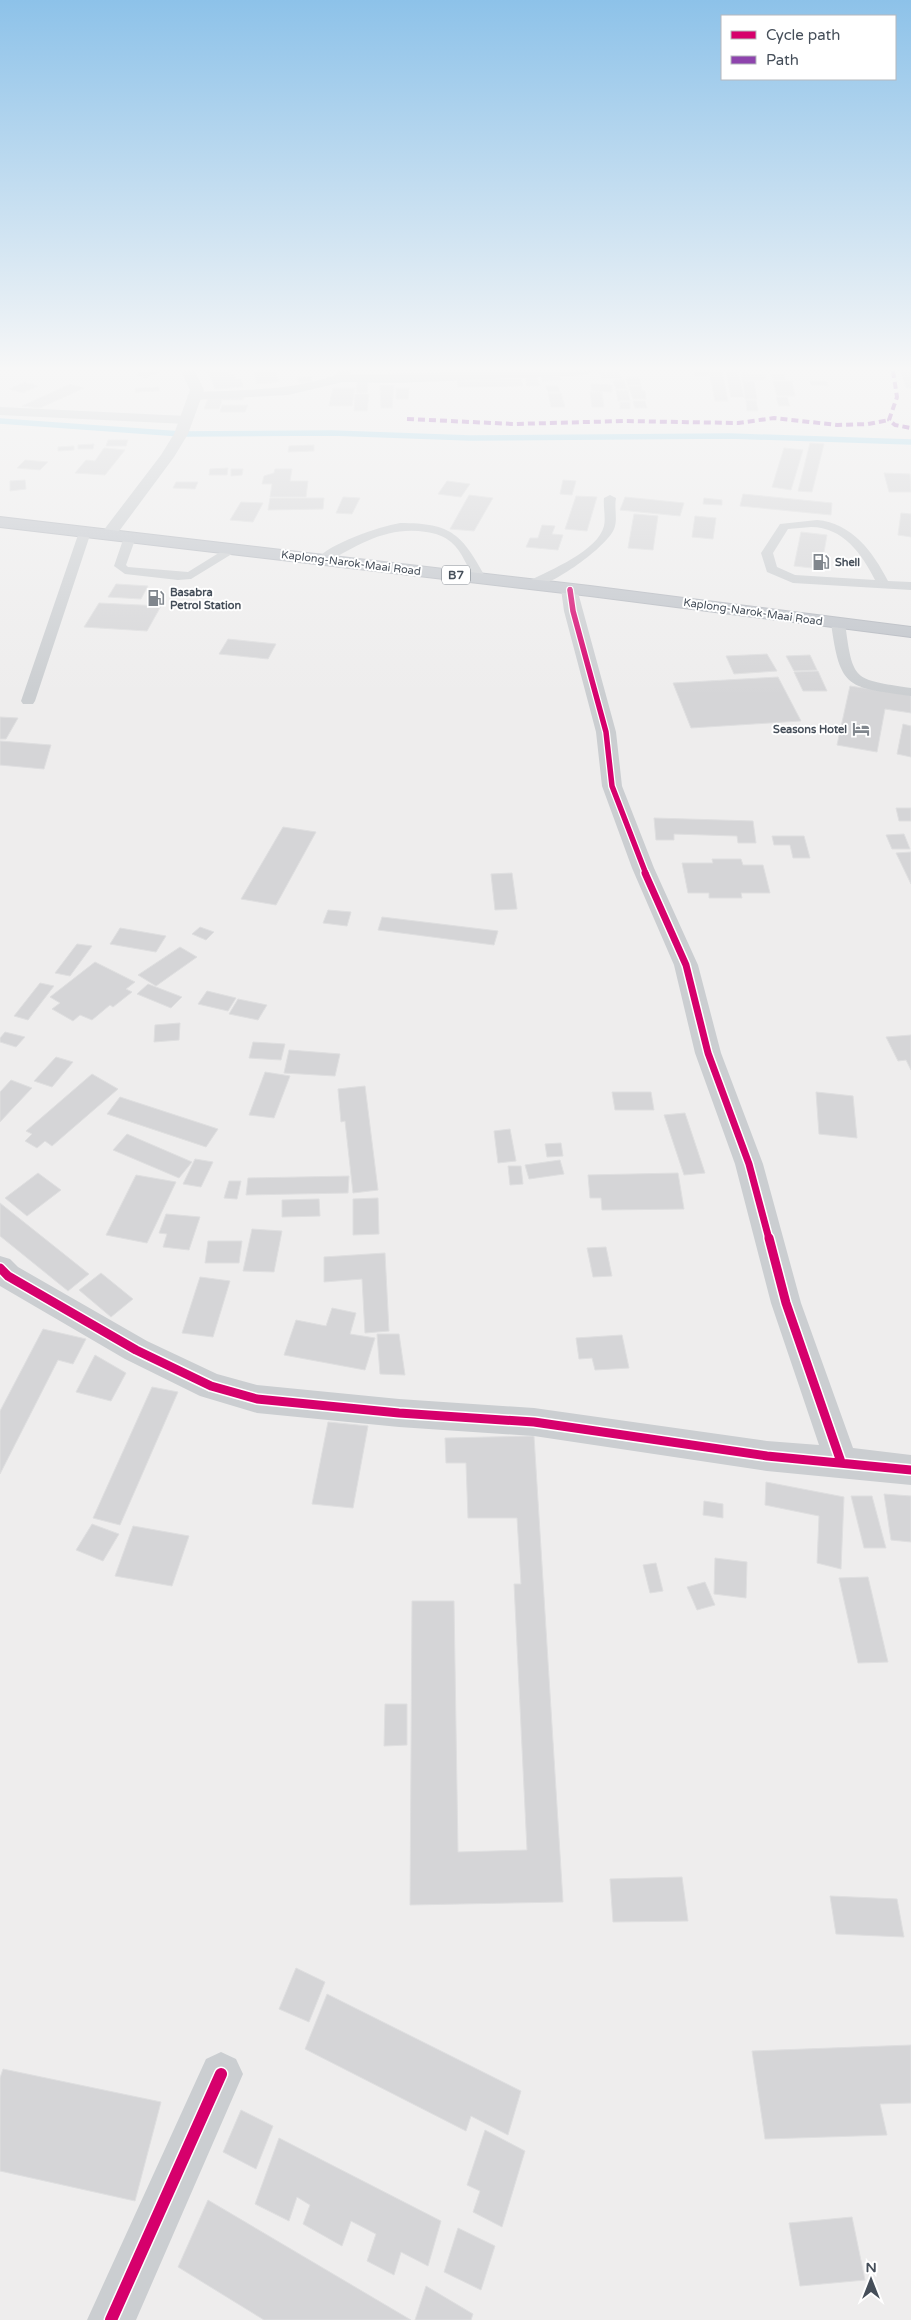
<svg xmlns="http://www.w3.org/2000/svg" width="911" height="2320" font-family="'Varela Round',sans-serif">
  <style>
    .lines { fill: none; stroke-linecap: round; stroke-linejoin: round }
    .stream { stroke: #a6d7eb; stroke-width: 5.5 }
    .building { fill: #d5d5d7; stroke: #dfdfe0 }
    .trunk-casing { stroke: #b2b6bd; stroke-width: 2 }
    .service { fill: #cbced1; fill-rule: evenodd }
    .minor { fill: #cbced1; fill-rule: evenodd }
    .tertiary { fill: #cbced1; fill-rule: evenodd }
    .trunk { fill: #c0c4ca; fill-rule: evenodd }
    .quiet { stroke: #8e44ad; stroke-width: 4; stroke-dasharray: 7 4; stroke-linecap: butt }
    .cycleway-far4-casing { stroke: #fff; stroke-width: 6 }
    .cycleway-far3-casing { stroke: #fff; stroke-width: 8 }
    .cycleway-far2-casing { stroke: #fff; stroke-width: 10 }
    .cycleway-far1-casing { stroke: #fff; stroke-width: 12 }
    .cycleway-casing { stroke: #fff; stroke-width: 15 }
    .cycleway-far4 { stroke: #d6006c; stroke-width: 4.5 }
    .cycleway-far3 { stroke: #d6006c; stroke-width: 5.5 }
    .cycleway-far2 { stroke: #d6006c; stroke-width: 7 }
    .cycleway-far1 { stroke: #d6006c; stroke-width: 9 }
    .cycleway { stroke: #d6006c; stroke-width: 12 }
    .labels { text-anchor: middle; dominant-baseline: central; stroke-width: 4; stroke-linejoin: round; paint-order: stroke }
    .far-poi-label { font-size: 11px; font-weight: bold; fill: #454e59; stroke: #fff; text-anchor: start }
    .far-street-label { font-size: 11px; fill: #454e59; stroke: #fff }
    .shield { fill: #fff; stroke: #7d838b; stroke-width: 1 }
    .shield-label { font-size: 12px; font-weight: bold; fill: #454e59 }
  </style>
  <rect width="100%" height="100%" fill="#eeeded"/>
  <g class="lines">
    <!-- stream -->
    <path class="stream" d="M 0,421 L 181,434 L 332,433 L 470,438 L 730,436 L 911,442"/>
  </g>
  <!-- building -->
  <path class="building" d="M 144,371 L 152,371 L 157,373 L 145,378 L 135,375 Z
    M 208,371 L 230,371 L 229,375 L 235,375 L 235,379 L 241,379 L 243,387 L 215,389 Z
    M 241,371 L 276,371 L 279,382 L 257,384 L 253,371 Z
    M 693,371 L 707,371 L 709,375 L 695,376 Z
    M 709,371 L 722,371 L 728,401 L 715,401 Z
    M 726,372 L 738,373 L 744,397 L 731,397 Z
    M 599,373 L 619,373 L 622,378 L 602,379 Z
    M 741,373 L 765,374 L 766,379 L 742,381 Z
    M 901,373 L 911,373 L 911,388 L 906,388 Z
    M 772,374 L 784,374 L 785,380 L 773,380 Z
    M 559,375 L 561,380 L 542,381 L 541,376 Z
    M 311,377 L 313,382 L 299,383 L 297,378 Z
    M 525,377 L 537,377 L 540,386 L 527,386 Z
    M 626,378 L 639,378 L 641,385 L 628,386 Z
    M 521,379 L 523,386 L 458,387 L 457,380 Z
    M 613,380 L 624,380 L 627,389 L 616,389 Z
    M 773,381 L 792,381 L 795,396 L 777,396 Z
    M 810,381 L 827,382 L 828,386 L 811,385 Z
    M 25,382 L 38,386 L 23,393 L 9,389 Z
    M 357,382 L 368,382 L 367,393 L 356,393 Z
    M 743,382 L 754,382 L 757,399 L 745,399 Z
    M 70,384 L 84,388 L 40,408 L 22,406 Z
    M 591,384 L 612,385 L 612,392 L 591,391 Z
    M 380,385 L 394,385 L 392,408 L 381,408 Z
    M 546,386 L 558,386 L 560,392 L 548,392 Z
    M 628,386 L 641,386 L 642,391 L 645,391 L 646,399 L 633,399 Z
    M 159,387 L 159,391 L 135,392 L 136,388 Z
    M 333,388 L 355,388 L 352,406 L 329,406 Z
    M 396,388 L 409,388 L 408,399 L 396,399 Z
    M 616,390 L 628,390 L 630,401 L 618,401 Z
    M 590,392 L 602,392 L 604,407 L 592,407 Z
    M 548,393 L 561,393 L 565,407 L 551,407 Z
    M 355,394 L 369,394 L 367,411 L 354,411 Z
    M 245,395 L 243,400 L 222,400 L 219,409 L 204,409 L 208,399 Z
    M 776,397 L 787,397 L 790,406 L 779,406 Z
    M 746,400 L 756,400 L 758,411 L 747,411 Z
    M 633,401 L 645,401 L 647,408 L 635,408 Z
    M 620,402 L 630,402 L 630,409 L 620,409 Z
    M 222,405 L 248,405 L 245,412 L 220,412 Z
    M 108,440 L 128,440 L 126,446 L 106,446 Z
    M 810,443 L 824,444 L 812,492 L 798,491 Z
    M 94,444 L 93,449 L 78,449 L 78,445 Z
    M 314,445 L 314,451 L 288,452 L 289,446 Z
    M 74,446 L 74,450 L 58,451 L 58,447 Z
    M 104,448 L 125,450 L 105,475 L 75,473 L 86,460 L 95,461 Z
    M 784,448 L 803,450 L 791,490 L 772,487 Z
    M 25,460 L 48,462 L 40,470 L 17,468 Z
    M 228,468 L 227,475 L 209,475 L 210,469 Z
    M 231,469 L 243,469 L 242,475 L 231,476 Z
    M 275,469 L 292,469 L 290,481 L 308,481 L 306,497 L 270,497 L 272,484 L 262,484 L 264,476 L 274,473 Z
    M 884,473 L 910,474 L 911,492 L 889,492 Z
    M 25,480 L 26,489 L 10,491 L 10,481 Z
    M 563,480 L 576,481 L 572,495 L 560,494 Z
    M 447,481 L 470,484 L 461,497 L 438,494 Z
    M 176,482 L 198,482 L 195,489 L 173,488 Z
    M 743,494 L 832,503 L 831,515 L 740,506 Z
    M 469,495 L 493,498 L 474,531 L 450,529 Z
    M 576,496 L 597,497 L 587,531 L 565,529 Z
    M 343,497 L 360,498 L 352,514 L 336,513 Z
    M 625,497 L 684,503 L 680,516 L 620,510 Z
    M 270,498 L 324,498 L 323,509 L 268,510 Z
    M 704,498 L 722,500 L 722,505 L 703,504 Z
    M 241,502 L 263,503 L 253,522 L 230,520 Z
    M 901,513 L 911,514 L 911,537 L 898,535 Z
    M 634,514 L 658,516 L 653,550 L 628,548 Z
    M 695,516 L 716,518 L 713,539 L 692,537 Z
    M 542,525 L 555,526 L 552,534 L 563,535 L 558,550 L 526,547 L 530,538 L 538,538 Z
    M 801,532 L 827,535 L 821,569 L 794,566 Z
    M 116,584 L 148,586 L 141,599 L 108,597 Z
    M 99,603 L 161,606 L 147,631 L 84,627 Z
    M 228,639 L 276,644 L 268,659 L 219,654 Z
    M 767,654 L 777,671 L 734,674 L 726,656 Z
    M 810,655 L 817,670 L 794,671 L 786,656 Z
    M 818,671 L 827,691 L 803,691 L 794,672 Z
    M 778,677 L 801,721 L 691,728 L 673,683 Z
    M 850,686 L 911,695 L 911,713 L 885,709 L 877,752 L 837,745 Z
    M 0,717 L 18,718 L 6,739 L 0,739 Z
    M 903,724 L 911,726 L 911,757 L 897,754 Z
    M 0,741 L 51,745 L 44,769 L 0,765 Z
    M 896,808 L 911,808 L 911,821 L 899,821 Z
    M 654,818 L 753,821 L 756,843 L 738,843 L 737,836 L 674,834 L 674,840 L 656,840 Z
    M 283,827 L 316,832 L 276,905 L 241,899 Z
    M 904,834 L 910,849 L 892,849 L 886,835 Z
    M 772,836 L 804,836 L 810,858 L 793,858 L 790,845 L 774,845 Z
    M 911,852 L 911,884 L 896,853 Z
    M 712,859 L 741,859 L 743,865 L 763,865 L 770,893 L 741,893 L 742,898 L 709,898 L 709,893 L 688,893 L 682,863 L 713,863 Z
    M 512,873 L 517,909 L 495,910 L 491,874 Z
    M 328,910 L 351,912 L 347,926 L 323,923 Z
    M 382,917 L 498,931 L 494,945 L 378,930 Z
    M 200,927 L 214,932 L 206,940 L 192,934 Z
    M 120,928 L 166,936 L 156,952 L 110,944 Z
    M 77,944 L 92,946 L 70,976 L 55,973 Z
    M 180,947 L 197,957 L 156,986 L 138,975 Z
    M 95,962 L 135,982 L 126,989 L 132,992 L 113,1007 L 110,1005 L 92,1020 L 80,1015 L 73,1021 L 52,1009 L 60,1003 L 50,997 Z
    M 40,983 L 54,986 L 28,1020 L 14,1016 Z
    M 148,984 L 182,997 L 171,1008 L 137,994 Z
    M 207,991 L 236,998 L 228,1011 L 198,1004 Z
    M 238,999 L 267,1005 L 258,1020 L 229,1014 Z
    M 180,1023 L 179,1040 L 154,1042 L 155,1025 Z
    M 5,1032 L 25,1037 L 16,1047 L 0,1042 L 0,1038 Z
    M 911,1035 L 911,1070 L 906,1060 L 898,1061 L 886,1037 Z
    M 253,1042 L 285,1044 L 281,1060 L 249,1058 Z
    M 289,1050 L 340,1054 L 335,1076 L 284,1073 Z
    M 56,1057 L 73,1062 L 52,1087 L 34,1081 Z
    M 265,1072 L 290,1076 L 274,1118 L 249,1115 Z
    M 92,1074 L 118,1089 L 52,1146 L 45,1141 L 37,1148 L 25,1141 L 32,1134 L 26,1131 Z
    M 11,1080 L 32,1088 L 0,1122 L 0,1092 Z
    M 365,1086 L 378,1190 L 353,1193 L 345,1121 L 341,1122 L 338,1089 Z
    M 612,1092 L 651,1092 L 654,1110 L 615,1110 Z
    M 816,1092 L 853,1096 L 857,1138 L 819,1134 Z
    M 120,1097 L 218,1129 L 206,1147 L 107,1114 Z
    M 685,1113 L 705,1173 L 684,1175 L 664,1115 Z
    M 510,1129 L 516,1161 L 498,1163 L 494,1131 Z
    M 127,1134 L 192,1162 L 179,1178 L 113,1150 Z
    M 561,1143 L 563,1156 L 547,1157 L 545,1144 Z
    M 195,1159 L 213,1162 L 201,1187 L 183,1184 Z
    M 560,1160 L 564,1174 L 529,1179 L 525,1165 Z
    M 508,1166 L 521,1166 L 523,1184 L 510,1185 Z
    M 38,1173 L 61,1190 L 27,1216 L 5,1198 Z
    M 678,1173 L 684,1209 L 602,1210 L 601,1198 L 590,1198 L 588,1175 Z
    M 136,1175 L 176,1182 L 147,1243 L 106,1235 Z
    M 349,1176 L 348,1193 L 246,1195 L 248,1178 Z
    M 229,1181 L 241,1181 L 237,1199 L 224,1198 Z
    M 378,1198 L 379,1234 L 353,1235 L 353,1199 Z
    M 319,1199 L 320,1216 L 282,1217 L 282,1200 Z
    M 0,1203 L 89,1274 L 68,1291 L 0,1236 Z
    M 166,1214 L 200,1217 L 189,1250 L 163,1247 L 167,1234 L 159,1233 Z
    M 252,1229 L 282,1231 L 274,1272 L 243,1271 Z
    M 208,1241 L 242,1241 L 239,1263 L 205,1263 Z
    M 606,1247 L 612,1276 L 593,1277 L 587,1248 Z
    M 385,1253 L 389,1331 L 365,1333 L 362,1279 L 324,1282 L 324,1257 Z
    M 101,1273 L 133,1299 L 111,1317 L 79,1290 Z
    M 200,1277 L 230,1281 L 213,1337 L 182,1333 Z
    M 332,1308 L 356,1313 L 350,1334 L 375,1338 L 365,1370 L 284,1355 L 296,1320 L 326,1326 Z
    M 43,1329 L 86,1339 L 73,1364 L 58,1360 L 0,1474 L 0,1411 Z
    M 377,1334 L 399,1334 L 405,1375 L 380,1374 Z
    M 622,1335 L 629,1368 L 595,1370 L 592,1358 L 579,1359 L 576,1338 Z
    M 95,1355 L 126,1373 L 111,1401 L 76,1392 Z
    M 152,1387 L 178,1392 L 120,1525 L 93,1518 Z
    M 328,1422 L 368,1426 L 353,1508 L 312,1504 Z
    M 534,1436 L 563,1902 L 410,1905 L 412,1601 L 454,1601 L 458,1852 L 527,1850 L 514,1584 L 521,1584 L 517,1518 L 468,1518 L 466,1463 L 446,1463 L 445,1438 Z
    M 766,1482 L 844,1497 L 841,1569 L 817,1563 L 819,1516 L 765,1505 Z
    M 884,1494 L 911,1496 L 911,1542 L 891,1540 Z
    M 851,1496 L 872,1496 L 886,1548 L 864,1548 Z
    M 704,1501 L 723,1504 L 723,1518 L 703,1515 Z
    M 92,1524 L 119,1534 L 103,1561 L 76,1550 Z
    M 133,1526 L 189,1536 L 172,1586 L 115,1576 Z
    M 715,1558 L 747,1562 L 746,1598 L 714,1594 Z
    M 656,1563 L 663,1591 L 650,1593 L 643,1565 Z
    M 868,1577 L 888,1662 L 858,1663 L 839,1578 Z
    M 705,1582 L 715,1605 L 697,1610 L 687,1587 Z
    M 385,1704 L 407,1704 L 407,1745 L 384,1746 Z
    M 682,1877 L 688,1921 L 613,1922 L 610,1879 Z
    M 830,1896 L 897,1899 L 904,1937 L 836,1934 Z
    M 296,1968 L 325,1982 L 309,2022 L 279,2009 Z
    M 327,1994 L 521,2091 L 508,2135 L 471,2116 L 466,2131 L 305,2049 Z
    M 911,2045 L 911,2103 L 880,2104 L 887,2135 L 765,2139 L 752,2051 Z
    M 3,2069 L 161,2102 L 135,2201 L 0,2171 L 0,2078 Z
    M 241,2110 L 273,2126 L 256,2169 L 223,2152 Z
    M 485,2130 L 525,2151 L 502,2227 L 473,2212 L 480,2191 L 467,2185 Z
    M 279,2138 L 441,2221 L 428,2266 L 401,2252 L 394,2275 L 367,2261 L 376,2234 L 351,2221 L 342,2246 L 303,2224 L 310,2205 L 297,2197 L 289,2221 L 255,2204 Z
    M 208,2200 L 411,2320 L 264,2320 L 178,2267 Z
    M 852,2217 L 865,2280 L 800,2286 L 789,2223 Z
    M 458,2228 L 495,2246 L 481,2290 L 444,2272 Z
    M 426,2286 L 473,2314 L 471,2320 L 415,2320 Z"/>
  <g class="lines">
    <!-- trunk casing -->
    <g class="trunk-casing">
      <path id="trunk" d="M 0,517 L 590,586 L 911,627 L 911,637 L 590,596 L 0,527 Z"/>
    </g>
    <!-- service -->
    <path class="service" d="M 610,495 L 616,498 C 614,508 618,520 614,529 C 607,547 546,591 529,587 L 527,584 L 529,581 C 550,570 598,551 604,526 C 606,517 603,507 604,498 Z
      M 817,520 C 852,523 873,552 888,581 L 911,582 L 911,590 L 793,583 L 767,572 L 761,553 L 780,524 ZM 811,527 C 843,527 862,554 875,580 L 795,575 L 777,567 L 773,553 L 788,529 Z
      M 400,523 C 453,523 462,535 486,578 L 480,582 L 476,581 C 467,568 463,552 451,542 C 444,536 435,533 426,532 C 388,526 359,544 326,563 L 318,563 L 316,560 C 330,543 378,527 400,523 Z
      M 85,528 L 91,532 L 35,701 L 33,704 L 23,704 L 21,701 L 79,532 Z
      M 130,533 L 136,537 L 126,565 L 128,567 L 188,572 L 230,546 L 234,545 L 240,549 L 191,579 L 178,580 L 125,574 L 114,566 L 124,537 Z
      M 838,619 L 845,623 C 853,682 853,679 911,688 L 911,696 C 848,687 840,690 831,623 Z"/>
    <!-- minor -->
    <path class="minor" d="M 338,371 L 352,371 L 350,374 L 594,371 L 587,375 L 397,383 L 343,382 L 288,395 L 194,400 L 187,396 L 194,392 C 242,390 290,391 336,375 Z
      M 0,407 L 186,416 L 193,420 L 186,424 L 0,415 Z
      M 570,584 L 576,585 L 616,732 L 622,786 L 654,868 L 698,965 L 721,1053 L 763,1164 L 801,1303 L 853,1448 L 911,1455 L 911,1485 L 767,1471 L 534,1436 L 399,1427 L 257,1413 L 200,1396 L 125,1359 L 0,1286 L 0,1256 L 10,1259 L 18,1267 L 147,1341 L 217,1374 L 257,1385 L 399,1399 L 534,1408 L 767,1441 L 819,1445 L 771,1303 L 735,1164 L 695,1053 L 674,965 L 632,868 L 602,786 L 596,732 L 564,611 L 561,589 L 564,585 Z
      M 221,2052 L 236,2059 L 243,2074 L 136,2320 L 87,2320 L 206,2059 Z"/>
    <!-- tertiary -->
    <path class="tertiary" d="M 181,371 L 195,371 L 204,390 L 188,434 L 174,457 L 114,538 L 102,538 L 100,535 L 161,455 L 174,434 L 190,390 Z"/>
    <!-- trunk -->
    <use href="#trunk" class="trunk"/>
    <!-- quiet -->
    <path class="quiet" d="M 893,371 L 897,397 L 889,420 L 895,425 L 911,428
      M 407,419 L 514,424 L 624,421 L 738,423 L 774,418 L 837,425 L 868,424 L 889,420"/>
    <!-- cycleway-far4 casing -->
    <g class="cycleway-far4-casing">
      <path id="cycleway-far4" d="M 570,589 L 570,591"/>
    </g>
    <!-- cycleway-far3 casing -->
    <g class="cycleway-far3-casing">
      <path id="cycleway-far3" d="M 570,590 L 573,611 L 606,732 L 612,786 L 646,874"/>
    </g>
    <!-- cycleway-far2 casing -->
    <g class="cycleway-far2-casing">
      <path id="cycleway-far2" d="M 645,873 L 686,965 L 708,1053 L 749,1164 L 769,1239"/>
    </g>
    <!-- cycleway-far1 casing -->
    <g class="cycleway-far1-casing">
      <path id="cycleway-far1" d="M 769,1238 L 786,1303 L 841,1462
        M 0,1268 L 8,1276 L 136,1350 L 211,1386 L 257,1399 L 399,1413 L 534,1422 L 767,1456 L 911,1470"/>
    </g>
    <!-- cycleway casing -->
    <g class="cycleway-casing">
      <path id="cycleway" d="M 111,2320 L 221,2074"/>
    </g>
    <!-- cycleway-far4 -->
    <use href="#cycleway-far4" class="cycleway-far4"/>
    <!-- cycleway-far3 -->
    <use href="#cycleway-far3" class="cycleway-far3"/>
    <!-- cycleway-far2 -->
    <use href="#cycleway-far2" class="cycleway-far2"/>
    <!-- cycleway-far1 -->
    <use href="#cycleway-far1" class="cycleway-far1"/>
    <!-- cycleway -->
    <use href="#cycleway" class="cycleway"/>
  </g>
  <!-- sky -->
  <linearGradient id="sky" x2="0" y2="1"><stop stop-color="#8dc2e9"/><stop offset="0.53" stop-color="#f7f7f7"/><stop offset="1" stop-color="#f7f7f7" stop-opacity="0"/></linearGradient>
  <rect width="911" height="696" fill="url(#sky)"/>
  <!-- icons -->
  <defs>
    <g id="fuel-bare" transform="scale(1.35)"><path d="M-5.5-6h7V0h2V4h1.3V-2.5L3-4.5l.8-.8L6-3V5H2.5V1h-1V6h-7ZM-4.2-4.7v3.2H.2V-4.7Z" fill="#80868d" stroke="#fff" stroke-width="2.5" paint-order="stroke"/></g>
    <g id="hotel-bare" transform="scale(1.35)"><path d="M-6-4.5h1.5V1H6V5H4.5V3h-9V5H-6ZM-4 0a1.8 1.8 0 1 1 3.6 0ZM.5 0V-2.5h3Q6-2.5 6 0Z" fill="#80868d" stroke="#fff" stroke-width="2.5" paint-order="stroke"/></g>
  </defs>
  <g fill-rule="evenodd">
    <use href="#fuel-bare" x="821" y="562"/>
    <use href="#fuel-bare" x="156" y="598"/>
    <use href="#hotel-bare" x="861" y="729"/>
  </g>
  <g class="labels">
    <!-- far-poi labels -->
    <g class="far-poi-label">
      <text x="835" y="562">Shell</text>
      <text x="170" y="592">Basabra<tspan x="170" dy="13">Petrol Station</tspan></text>
      <text x="847" y="729" text-anchor="end">Seasons Hotel</text>
    </g>
    <!-- far-street labels -->
    <g class="far-street-label">
      <text transform="translate(351 563) rotate(7)">Kaplong-Narok-Maai Road</text>
      <text transform="translate(753 612) rotate(8)">Kaplong-Narok-Maai Road</text>
    </g>
    <!-- shield labels -->
    <rect class="shield" x="442" y="565.5" width="28" height="19" rx="4"/>
    <g class="shield-label">
      <text x="456" y="575">B7</text>
    </g>
  </g>
  <!-- legend -->
  <rect x="721" y="15" width="175" height="65" fill="#ffffff" stroke="#b5b8bd"/>
  <rect x="731" y="31" width="25" height="8" fill="#d6006c" stroke="#b5b8bd"/>
  <text x="766" y="40" font-size="15" fill="#454e59">Cycle path</text>
  <rect x="731" y="56" width="25" height="8" fill="#8e44ad" stroke="#b5b8bd"/>
  <text x="766" y="65" font-size="15" fill="#454e59">Path</text>
  <!-- north arrow -->
  <g transform="translate(871 2280)" stroke="#ffffff" stroke-width="4" paint-order="stroke">
  <path d="M0-4L9 19L0 12L-9 19Z" fill="#454e59"/>
  <text y="-8" font-size="14" font-weight="bold" text-anchor="middle" fill="#454e59">N</text>
  </g>
</svg>
